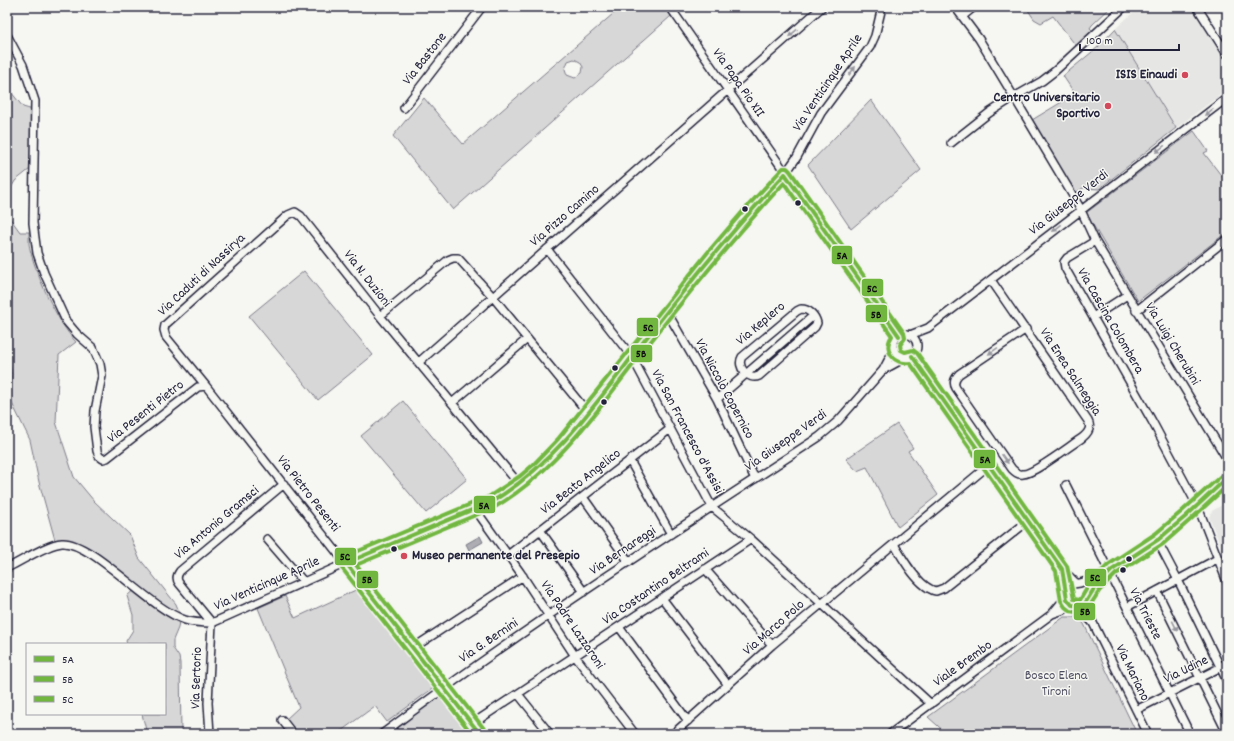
<svg xmlns="http://www.w3.org/2000/svg" width="1234" height="741" font-family="Dekko,sans-serif">
  <style>
    .built { fill: #e6e6e4 }
    .green { fill: #d7d7d7; stroke: #7c7c89; fill-rule: evenodd }
    .water { fill: #adadb3; stroke: #757583 }
    .lines { fill: none; stroke-linecap: round; stroke-linejoin: round }
    .minor-casing { stroke: #22223b; stroke-width: 10 }
    .minor { stroke: #f6f6f2; stroke-width: 7 }
    .bus-1-casing { stroke: #f6f6f2; stroke-width: 7 }
    .bus-2-casing { stroke: #f6f6f2; stroke-width: 7 }
    .bus-3-casing { stroke: #f6f6f2; stroke-width: 7 }
    .bus-1 { stroke: #71b73f; stroke-width: 4 }
    .bus-2 { stroke: #71b73f; stroke-width: 4 }
    .bus-3 { stroke: #71b73f; stroke-width: 4 }
    .oneway { fill: #9797a0 }
    .poi-dot { fill: #d1495b; stroke: #f6f6f2; stroke-width: 1.5 }
    .bus-dot { fill: #22223b; stroke: #f6f6f2; stroke-width: 1.5 }
    .labels { text-anchor: middle; dominant-baseline: central; stroke-width: 3; stroke-linejoin: round; paint-order: stroke }
    .street-label { font-size: 14px; fill: #22223b; stroke: #f6f6f2 }
    .poi-label { font-size: 14px; font-weight: bold; fill: #22223b; stroke: #f6f6f2; text-anchor: end }
    .park-label { font-size: 14px; fill: #4f4f62; stroke: #f6f6f2 }
    .line-badge { stroke: #f6f6f2; stroke-width: 1.5 }
    .pale-badge-label { font-size: 11px; text-anchor: middle; font-weight: bold; fill: #111 }
  </style>
  <rect width="100%" height="100%" fill="#f6f6f2"/>
  <filter id="ink" filterUnits="userSpaceOnUse"><feTurbulence type="fractalNoise" baseFrequency=".025" numOctaves="2"/><feDisplacementMap in="SourceGraphic" scale="8" xChannelSelector="R" yChannelSelector="G"/><feConvolveMatrix kernelMatrix="1 2 1 2 8 2 1 2 1" color-interpolation-filters="sRGB"/></filter>
  <g filter="url(#ink)">
    <!-- built -->
    <path class="built" d="M 1139,7 L 1194,7 L 1227,60 L 1227,90 L 1176,128 L 1115,29 Z
      M 1227,502 L 1227,569 L 1219,542 L 1209,517 L 1212,511 Z"/>
    <!-- green -->
    <path class="green" d="M 621,7 L 664,7 L 671,16 L 453,210 L 393,136 L 424,98 L 463,144 ZM 574,59 L 580,62 L 583,67 L 582,73 L 575,78 L 567,75 L 565,69 L 568,61 Z
      M 1026,7 L 1111,7 L 1092,25 L 1090,28 L 1093,31 L 1077,47 L 1053,16 L 1041,23 L 1034,19 Z
      M 1115,29 L 1176,128 L 1099,189 L 1083,188 L 1076,193 L 1032,120 L 1075,94 L 1063,76 L 1098,47 Z
      M 7,87 L 23,107 L 33,110 L 30,169 L 15,181 L 7,195 Z
      M 871,100 L 921,170 L 851,229 L 808,165 Z
      M 1194,131 L 1208,151 L 1204,153 L 1227,183 L 1227,232 L 1138,301 L 1086,213 Z
      M 7,214 L 20,232 L 29,232 C 29,236 29,240 29,244 C 33,269 58,324 76,342 L 59,355 L 56,422 L 74,477 L 94,501 L 130,535 L 139,558 L 176,604 L 180,614 L 178,628 L 173,640 L 173,648 L 179,657 L 180,663 L 181,734 L 147,734 L 142,714 L 165,714 L 165,644 L 127,644 L 126,641 L 133,630 L 133,615 L 127,596 L 137,587 C 114,566 88,539 55,540 L 39,482 L 30,440 L 7,393 C 7,387 9,385 11,380 C 13,372 10,366 7,359 Z
      M 304,271 L 373,355 L 318,400 L 249,316 Z
      M 403,401 L 467,479 L 426,513 L 361,436 Z
      M 897,424 L 913,448 L 908,451 L 938,495 L 898,527 L 867,467 L 857,471 L 846,459 Z
      M 360,588 L 436,686 L 387,722 L 375,706 L 337,734 L 296,734 L 285,720 L 299,707 L 258,608 L 285,596 L 295,618 Z
      M 1064,617 L 1078,617 L 1084,624 L 1137,734 L 947,734 L 928,717 Z
      M 442,692 L 468,726 L 457,734 L 389,734 Z"/>
    <!-- water -->
    <path class="water" d="M 480,536 L 483,542 L 469,550 L 466,544 Z"/>
    <g class="lines">
      <!-- minor casing -->
      <g class="minor-casing">
        <path id="minor" d="M 670,7 L 899,336
          M 1124,7 L 1055,71 L 1042,81 L 1014,97 L 1079,206 L 1095,241 L 1067,258 L 1064,262 L 1065,268 L 1152,421 L 1198,507 L 1227,582
          M 1197,7 L 1227,54
          M 963,16 L 974,7
          M 7,35 L 23,65 L 35,101 L 33,223 L 37,253 L 44,273 L 66,321 L 77,334 L 93,348 L 100,364 L 102,376 L 95,411 L 94,427 L 97,451 L 99,456 L 103,459 L 107,458 L 198,387 L 206,386 L 480,734
          M 404,108 L 482,7
          M 951,143 L 989,113 L 1014,97 L 979,39 L 955,7
          M 1095,241 L 1227,459
          M 547,249 L 632,357 L 712,507 L 751,539 L 931,704
          M 991,280 L 1088,421 C 1092,428 1088,433 1082,438 C 1071,445 1034,474 1023,474 C 1018,475 1015,472 1012,469 L 956,388 C 953,383 955,378 959,374 L 1026,329
          M 801,309 C 809,309 815,315 817,323 L 815,327 L 759,376 C 749,381 736,367 742,357 L 797,311 Z
          M 1136,311 L 1227,239
          M 667,312 L 717,399 L 755,479
          M 380,316 L 448,260 L 453,258 L 458,258 L 493,297 L 588,413
          M 1093,317 L 1127,295
          M893 346a12 12 0 1 1 24 0a12 12 0 1 1-24 0Z
          M 910,335 L 928,328 L 1227,98
          M 912,356 L 1062,569 L 1076,583
          M 419,362 L 822,7
          M 885,369 L 905,358
          M 206,386 L 166,337 L 164,330 L 165,325 L 288,215 L 295,212 L 301,216 L 380,316 L 519,484
          M 717,399 L 813,316
          M 452,403 L 527,339
          M 630,461 L 671,534
          M 1066,485 L 1190,734
          M 583,497 L 629,562
          M 475,509 L 520,572 L 575,656 L 635,734
          M 540,530 L 584,592
          M 267,539 L 304,582
          M 1157,540 L 1178,580 L 1227,681
          M 894,544 C 902,558 919,588 936,591 L 944,588 L 1028,521
          M 508,555 L 670,429
          M 7,568 C 22,561 47,544 62,543 C 92,541 150,609 185,620 C 194,623 203,623 212,623 L 346,563 L 489,503 L 515,488 L 543,465 L 557,451 L 588,413 L 700,271 L 785,174 L 797,157 L 821,113 L 870,47 L 875,36 L 882,7
          M 705,569 L 772,645
          M 1062,570 L 1067,590
          M 1106,575 L 1080,583 L 1073,584 L 1067,590 L 1066,597 L 1068,601 L 1082,611 L 1093,623 L 1148,734
          M 1157,591 L 1227,733
          M 662,598 L 728,685
          M 1089,599 L 1092,621
          M 1127,607 L 1217,559
          M 1052,614 L 1075,606 L 1081,606 L 1087,603 L 1090,594 L 1107,575 L 1157,540 L 1179,523 L 1198,507 L 1227,478
          M 212,623 L 179,583 C 176,579 177,575 180,571 L 284,484
          M 619,627 L 688,721
          M 413,648 L 523,576
          M 518,694 L 550,734
          M 1136,710 L 1227,664
          M 282,720 L 293,734
          M 472,724 L 751,539
          M 210,734 L 208,703 L 212,623
          M 382,734 C 522,629 672,533 819,437 L 838,421 L 883,370 L 894,349
          M 673,734 L 772,645 L 989,465
          M 890,734 L 1052,614 L 1066,597"/>
      </g>
      <!-- minor -->
      <use href="#minor" class="minor"/>
      <!-- bus-1 casing -->
      <g class="bus-1-casing">
        <path id="bus-1" d="M 785,174 L 899,336
          M 912,356 L 1062,569 L 1067,599 L 1072,605 L 1079,606 L 1084,605 L 1095,587 L 1112,570 L 1159,539 L 1185,517 L 1227,478
          M 346,563 L 493,501 C 557,462 599,399 644,341 C 689,283 735,227 785,174
          M 346,563 L 480,734"/>
      </g>
      <!-- bus-2 casing -->
      <g class="bus-2-casing">
        <path id="bus-2" d="M 485,730 L 356,565 L 495,507 C 539,481 571,444 602,405 C 617,385 633,365 648,345 C 691,290 736,235 784,183 L 892,336 C 882,350 894,365 910,363 L 1056,571 L 1061,601 L 1065,607 L 1070,611 L 1075,612 L 1083,612 L 1087,610 L 1100,590 L 1116,574 L 1163,544 L 1189,521 L 1227,486"/>
      </g>
      <!-- bus-3 casing -->
      <g class="bus-3-casing">
        <path id="bus-3" d="M 472,734 L 341,567 L 341,560 L 344,557 L 490,496 L 520,476 L 533,465 L 558,439 L 708,252 L 744,210 L 783,168 L 787,168 L 790,171 L 904,333 L 905,338 L 900,345 L 901,350 L 905,352 L 913,350 L 917,353 L 1067,566 L 1074,599 L 1080,600 L 1090,583 L 1108,565 L 1155,534 L 1181,512 L 1223,474"/>
      </g>
      <!-- bus-1 -->
      <use href="#bus-1" class="bus-1"/>
      <!-- bus-2 -->
      <use href="#bus-2" class="bus-2"/>
      <!-- bus-3 -->
      <use href="#bus-3" class="bus-3"/>
    </g>
    <!-- one-way arrows -->
    <defs><path id="oneway-solid" d="M-6-.8H1V-3.2L6.5 0L1 3.2V.8H-6Z"/></defs>
    <g class="oneway">
      <use href="#oneway-solid" transform="translate(793 33) rotate(139)"/>
      <use href="#oneway-solid" transform="translate(852 71) rotate(-53)"/>
      <use href="#oneway-solid" transform="translate(1209 112) rotate(142)"/>
      <use href="#oneway-solid" transform="translate(1160 149) rotate(143)"/>
      <use href="#oneway-solid" transform="translate(1057 228) rotate(142)"/>
      <use href="#oneway-solid" transform="translate(993 351) rotate(146)"/>
      <use href="#oneway-solid" transform="translate(1005 459) rotate(55)"/>
      <use href="#oneway-solid" transform="translate(1175 626) rotate(64)"/>
    </g>
  </g>
  <!-- markers -->
  <g class="poi-dot">
    <circle cx="1185" cy="75" r="4"/>
    <circle cx="1108" cy="106" r="4"/>
    <circle cx="404" cy="556" r="4"/>
  </g>
  <g class="bus-dot">
    <circle cx="798" cy="203" r="3.5"/>
    <circle cx="745" cy="209" r="3.5"/>
    <circle cx="615" cy="368" r="3.5"/>
    <circle cx="604" cy="402" r="3.5"/>
    <circle cx="394" cy="549" r="3.5"/>
    <circle cx="1129" cy="559" r="3.5"/>
    <circle cx="1123" cy="570" r="3.5"/>
  </g>
  <g class="labels">
    <!-- street labels -->
    <g class="street-label">
      <text transform="translate(425 59) rotate(-52)">Via Bastone</text>
      <text transform="translate(738 83) rotate(55)">Via Papa Pio XII</text>
      <text transform="translate(828 83) rotate(-56)">Via Venticinque Aprile</text>
      <text transform="translate(1069 203) rotate(-38)">Via Giuseppe Verdi</text>
      <text transform="translate(565 216) rotate(-41)">Via Pizzo Camino</text>
      <text transform="translate(202 275) rotate(-43)">Via Caduti di Nassirya</text>
      <text transform="translate(367 279) rotate(52)">Via N. Duzioni</text>
      <text transform="translate(1110 321) rotate(60)">Via Cascina Colombera</text>
      <text transform="translate(761 324) rotate(-40)">Via Keplero</text>
      <text transform="translate(1172 344) rotate(59)">Via Luigi Cherubini</text>
      <text transform="translate(1070 372) rotate(57)">Via Enea Salmeggia</text>
      <text transform="translate(724 389) rotate(62)">Via Niccolò Copernico</text>
      <text transform="translate(146 412) rotate(-38)">Via Pesenti Pietro</text>
      <text transform="translate(687 432) rotate(62)">Via San Francesco d'Assisi</text>
      <text transform="translate(786 441) rotate(-35)">Via Giuseppe Verdi</text>
      <text transform="translate(581 482) rotate(-38)">Via Beato Angelico</text>
      <text transform="translate(308 494) rotate(52)">Via Pietro Pesenti</text>
      <text transform="translate(217 523) rotate(-40)">Via Antonio Gramsci</text>
      <text transform="translate(623 551) rotate(-34)">Via Bernareggi</text>
      <text transform="translate(267 584) rotate(-24)">Via Venticinque Aprile</text>
      <text transform="translate(656 587) rotate(-34)">Via Costantino Beltrami</text>
      <text transform="translate(1145 614) rotate(63)">Via Trieste</text>
      <text transform="translate(572 625) rotate(56)">Via Padre Lazzaroni</text>
      <text transform="translate(774 628) rotate(-41)">Via Marco Polo</text>
      <text transform="translate(489 641) rotate(-34)">Via G. Bernini</text>
      <text transform="translate(963 664) rotate(-36)">Viale Brembo</text>
      <text transform="translate(1186 670) rotate(-26)">Via Udine</text>
      <text transform="translate(1132 673) rotate(64)">Via Mariano</text>
      <text transform="translate(197 678) rotate(-88)">Via Sertorio</text>
    </g>
    <!-- poi labels -->
    <g class="poi-label">
      <text x="1177" y="75">ISIS Einaudi</text>
      <text x="1100" y="98">Centro Universitario<tspan x="1100" dy="16">Sportivo</tspan></text>
      <text x="412" y="556" text-anchor="start">Museo permanente del Presepio</text>
    </g>
    <!-- park labels -->
    <g class="park-label">
      <text x="1056" y="676">Bosco Elena<tspan x="1056" dy="16">Tironi</tspan></text>
    </g>
  </g>
  <g class="line-badge">
    <rect x="831" y="245" width="22" height="20" rx="4" fill="#71b73f"/>
    <rect x="861" y="278" width="23" height="19" rx="4" fill="#71b73f"/>
    <rect x="865" y="304" width="23" height="19" rx="4" fill="#71b73f"/>
    <rect x="636" y="317" width="23" height="20" rx="4" fill="#71b73f"/>
    <rect x="630" y="344" width="23" height="19" rx="4" fill="#71b73f"/>
    <rect x="973" y="449" width="23" height="20" rx="4" fill="#71b73f"/>
    <rect x="473" y="495" width="23" height="19" rx="4" fill="#71b73f"/>
    <rect x="334" y="547" width="23" height="19" rx="4" fill="#71b73f"/>
    <rect x="1084" y="568" width="23" height="19" rx="4" fill="#71b73f"/>
    <rect x="356" y="570" width="23" height="19" rx="4" fill="#71b73f"/>
    <rect x="1073" y="602" width="23" height="19" rx="4" fill="#71b73f"/>
  </g>
  <g class="pale-badge-label">
    <text x="842" y="259">5A</text>
    <text x="872" y="292">5C</text>
    <text x="876" y="318">5B</text>
    <text x="648" y="331">5C</text>
    <text x="641" y="357">5B</text>
    <text x="985" y="463">5A</text>
    <text x="484" y="509">5A</text>
    <text x="345" y="560">5C</text>
    <text x="1095" y="581">5C</text>
    <text x="367" y="583">5B</text>
    <text x="1085" y="615">5B</text>
  </g>
  <!-- margin -->
  <rect width="1234" height="741" fill="none" stroke="#f6f6f2" stroke-width="24"/>
  <rect x="12" y="12" width="1210" height="717" fill="none" stroke="#22223b" stroke-width="1.5" filter="url(#ink)"/>
  <!-- legend -->
  <rect x="26" y="643" width="140" height="72" fill="#f6f6f2" stroke="#a1a1a9"/>
  <rect x="34" y="656" width="20" height="6" fill="#71b73f" stroke="#a1a1a9"/>
  <text x="62" y="663" font-size="12" fill="#22223b">5A</text>
  <rect x="34" y="676" width="20" height="6" fill="#71b73f" stroke="#a1a1a9"/>
  <text x="62" y="683" font-size="12" fill="#22223b">5B</text>
  <rect x="34" y="696" width="20" height="6" fill="#71b73f" stroke="#a1a1a9"/>
  <text x="62" y="703" font-size="12" fill="#22223b">5C</text>
  <!-- scale -->
  <path d="M1080 44v6h99v-6" fill="none" stroke="#22223b" stroke-width="2"/>
  <text x="1086" y="44" font-size="12" fill="#22223b" stroke="#f6f6f2" stroke-width="3" paint-order="stroke">100 m</text>
</svg>
